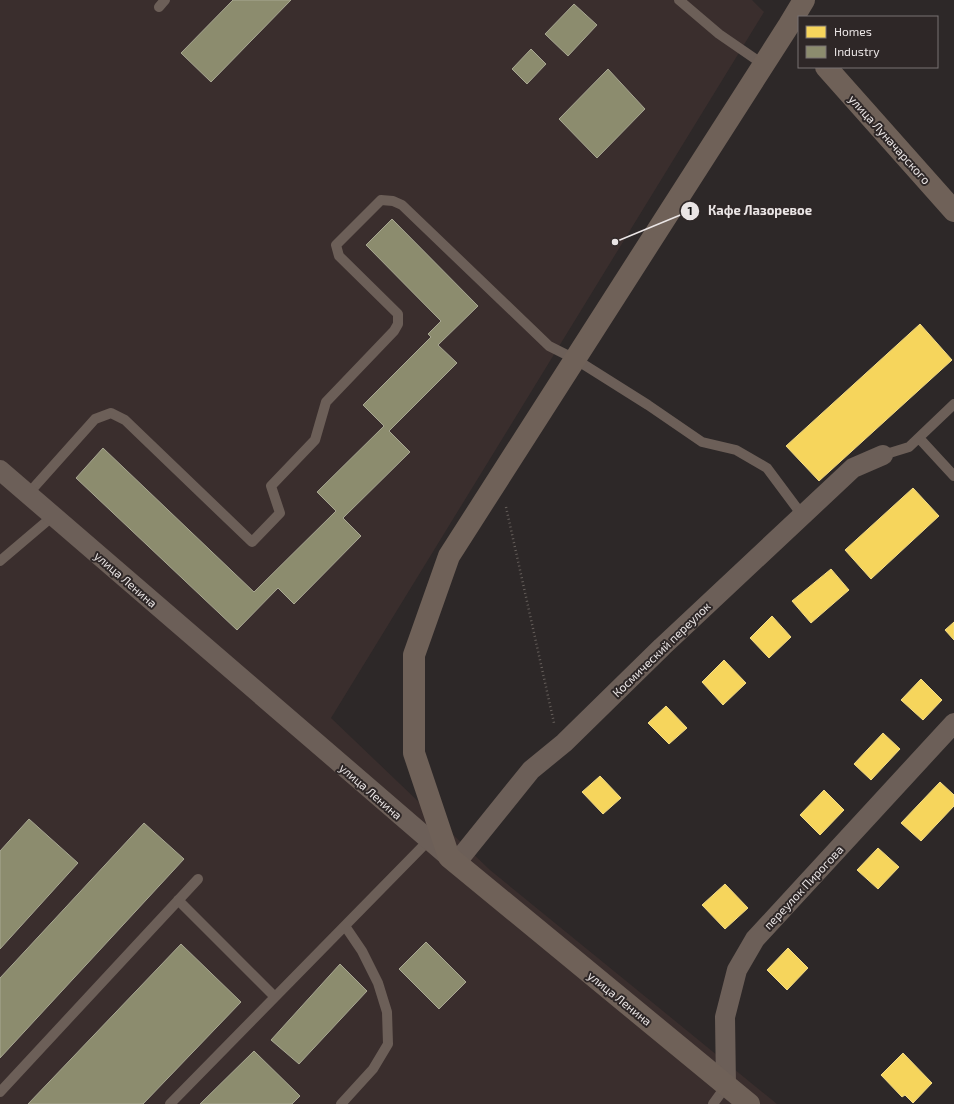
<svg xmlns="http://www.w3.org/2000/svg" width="954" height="1104" font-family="'Exo 2',sans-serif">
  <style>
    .built { fill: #3a2e2d }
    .homes { fill: #f6d55c; stroke: #f2da85 }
    .industry { fill: #8c8c6e; stroke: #a8a792 }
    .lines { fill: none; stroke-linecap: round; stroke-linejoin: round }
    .path { stroke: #655e5a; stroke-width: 2.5; stroke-dasharray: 1 3; stroke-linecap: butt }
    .lane { stroke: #6c5f58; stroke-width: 10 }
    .street { stroke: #6c5f58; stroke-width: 20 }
    .secondary { stroke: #6f6158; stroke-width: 22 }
    .labels { text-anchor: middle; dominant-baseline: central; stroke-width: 4; stroke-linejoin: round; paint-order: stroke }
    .street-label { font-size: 12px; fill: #eae5e5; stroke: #2e2727 }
    .leader { fill: none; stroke: #eae5e5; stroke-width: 1.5 }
    .callout-dot { fill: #eae5e5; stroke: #2e2727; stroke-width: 1.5 }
    .mark-label { font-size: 12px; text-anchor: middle; font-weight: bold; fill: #111 }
    .callout-label { font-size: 13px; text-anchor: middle; font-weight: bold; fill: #eae5e5; stroke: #2e2727; stroke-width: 4; stroke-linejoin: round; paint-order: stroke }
  </style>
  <rect width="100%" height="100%" fill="#2d2828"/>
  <!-- built -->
  <path class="built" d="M 0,0 L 752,0 L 764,12 L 331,718 L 490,870 L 777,1104 L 0,1104 Z"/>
  <!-- homes -->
  <path class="homes" d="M 920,324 L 952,360 L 819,481 L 786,446 Z
    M 913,488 L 939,516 L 871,579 L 845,550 Z
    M 831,569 L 849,590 L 811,623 L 792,601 Z
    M 772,616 L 791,637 L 769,658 L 750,638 Z
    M 954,622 L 954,640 L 945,630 Z
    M 724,660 L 746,683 L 723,705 L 702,682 Z
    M 921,679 L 942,700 L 923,720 L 901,700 Z
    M 666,706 L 687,728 L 669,744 L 648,723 Z
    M 883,733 L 900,749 L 871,780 L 854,764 Z
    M 600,776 L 621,798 L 603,814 L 582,792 Z
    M 940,782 L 954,795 L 954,806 L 921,841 L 901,823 Z
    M 824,790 L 844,810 L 820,835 L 800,815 Z
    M 878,848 L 899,867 L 878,889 L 857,870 Z
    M 725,884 L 748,908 L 725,929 L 702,905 Z
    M 788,948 L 808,968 L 787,990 L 767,970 Z
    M 903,1053 L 932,1083 L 913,1103 L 905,1095 L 902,1097 L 881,1075 Z"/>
  <!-- industry -->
  <path class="industry" d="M 233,0 L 291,0 L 211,82 L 181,53 Z
    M 574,4 L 597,25 L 568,56 L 545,34 Z
    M 531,49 L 546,64 L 527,84 L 512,69 Z
    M 608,69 L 645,109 L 597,158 L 559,119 Z
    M 392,219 L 478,306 L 438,345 L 457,363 L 389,431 L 410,452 L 343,518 L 361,536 L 294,604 L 278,588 L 237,630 L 76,478 L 103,448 L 254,592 L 336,511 L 317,492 L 384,426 L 363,405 L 431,337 L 428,334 L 441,321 L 366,245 Z
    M 29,819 L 78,863 L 0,949 L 0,851 Z
    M 144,823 L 184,859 L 0,1058 L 0,978 Z
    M 426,942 L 466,982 L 439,1009 L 399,969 Z
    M 181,944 L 241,1002 L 143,1104 L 28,1104 Z
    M 340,964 L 367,991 L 299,1064 L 271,1040 Z
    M 254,1051 L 300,1096 L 292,1104 L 200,1104 Z"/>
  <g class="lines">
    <!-- path -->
    <path class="path" d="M 506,507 L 554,723"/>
    <!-- lane -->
    <path class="lane" d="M 679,0 L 719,34 L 764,65
      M 159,7 L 165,0
      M 919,438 L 954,476
      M 883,455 L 909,447 L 954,404
      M 28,494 L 95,419 L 111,413 L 125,420 L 252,542 L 280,513 L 271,486 L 315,440 L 326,402 L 394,331 L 398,324 L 398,314 L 339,256 L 336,245 L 381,200 L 393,201 L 402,205 L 549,346 L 575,359 L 648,405 L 702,442 L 736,450 L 767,468 L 802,515
      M 0,561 L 53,516
      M 178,900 L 275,997
      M 0,1092 L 198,879
      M 170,1104 L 429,840
      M 341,1104 L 373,1069 L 388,1044 L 387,1012 L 378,983 L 362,951 L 345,926
      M 713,1104 L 726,1086"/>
    <!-- street -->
    <path class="street" d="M 0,470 L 449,857
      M 456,863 L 531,770 L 564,743 L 662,647 L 853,468 L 883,455
      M 726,1086 L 725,1017 L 737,970 L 755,939 L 954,723"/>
    <!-- secondary -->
    <path class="secondary" d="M 826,67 L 954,211
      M 749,1104 L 449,857 L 414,753 L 414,655 L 449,556 L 789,25 L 804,0"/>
  </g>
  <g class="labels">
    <!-- street labels -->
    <g class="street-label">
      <text transform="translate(890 139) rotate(48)">улица Луначарского</text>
      <text transform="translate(126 579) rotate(41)">улица Ленина</text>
      <text transform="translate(661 649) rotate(-44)">Космический переулок</text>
      <text transform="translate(371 791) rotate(41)">улица Ленина</text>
      <text transform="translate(803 887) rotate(-47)">переулок Пирогова</text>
      <text transform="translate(620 998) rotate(39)">улица Ленина</text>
    </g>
  </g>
  <!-- callouts -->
  <path class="leader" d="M615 242L690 211"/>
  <g class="callout-dot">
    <circle cx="615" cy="242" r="4"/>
    <circle cx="690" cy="211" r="10"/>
  </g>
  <g class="mark-label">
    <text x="690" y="215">1</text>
  </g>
  <g class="callout-label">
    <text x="760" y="215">Кафе Лазоревое</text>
  </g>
  <!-- legend -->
  <rect x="798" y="16" width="140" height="52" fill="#2e2727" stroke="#797373"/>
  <rect x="806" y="26" width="20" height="12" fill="#f6d55c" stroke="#797373"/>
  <text x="834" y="36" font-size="12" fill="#eae5e5">Homes</text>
  <rect x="806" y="46" width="20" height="12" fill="#8c8c6e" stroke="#797373"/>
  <text x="834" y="56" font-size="12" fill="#eae5e5">Industry</text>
</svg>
